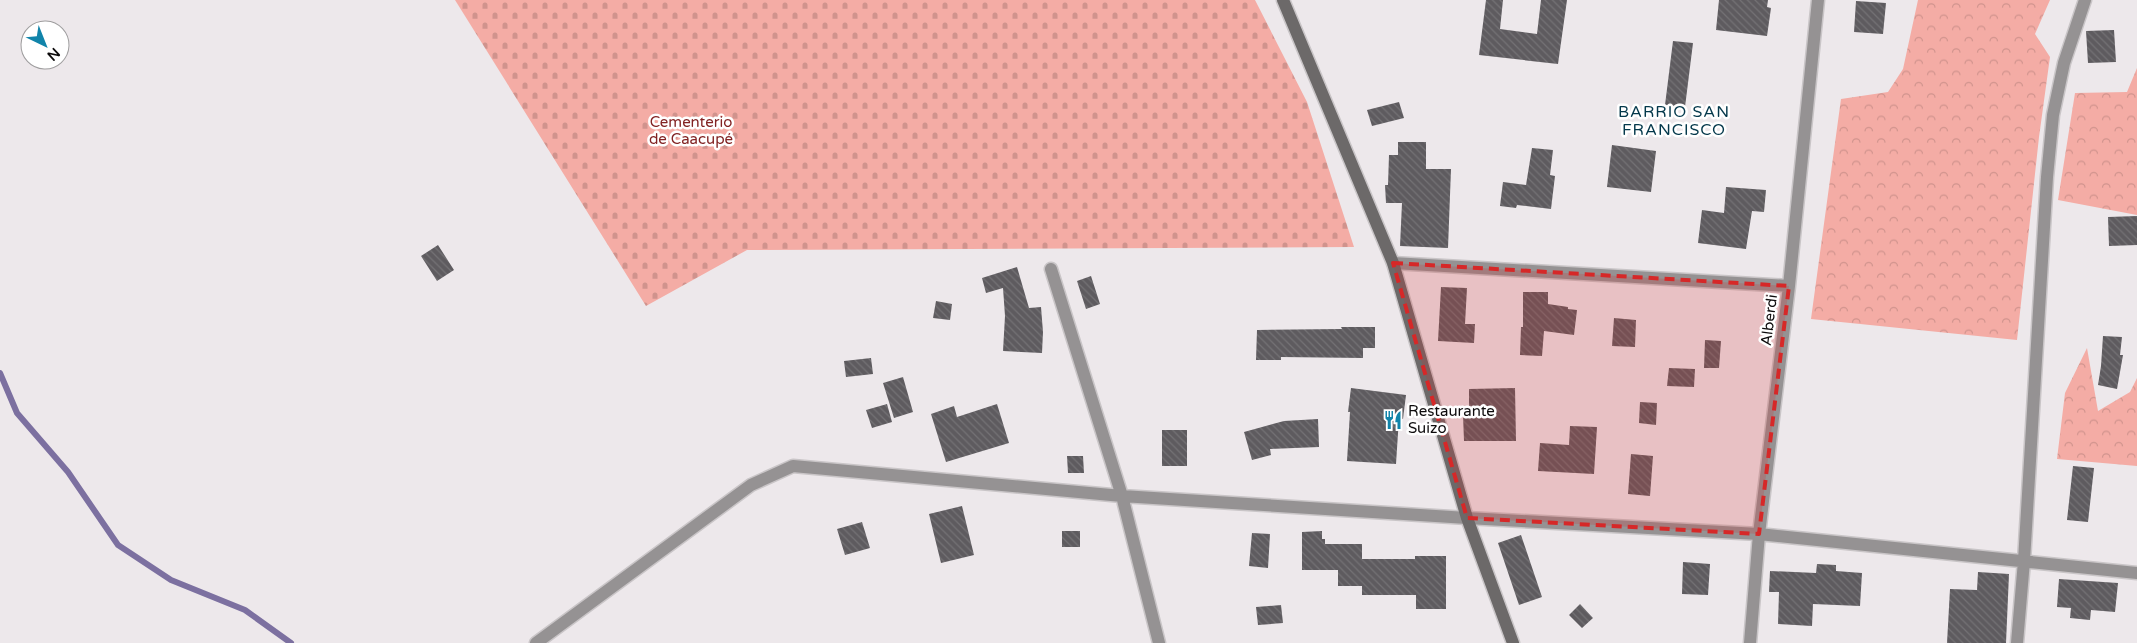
<svg xmlns="http://www.w3.org/2000/svg" width="2137" height="643" font-family="'Varela Round',sans-serif">
  <style>
    .forest { fill: url(#forest-crowns) }
    .cemetery { fill: url(#cemetery-stones) }
    .lines { fill: none; stroke-linecap: round; stroke-linejoin: round }
    .stream { stroke: #7c70a0; stroke-width: 6 }
    .building { fill: url(#building-back-hatch) }
    .street-casing { stroke: #c9c5c7; stroke-width: 15 }
    .secondary-casing { stroke: #c9c5c7; stroke-width: 15 }
    .street { stroke: #959293; stroke-width: 12 }
    .secondary { stroke: #6c6969; stroke-width: 12 }
    .marked { fill: #d62828; fill-opacity: 0.2; stroke: #d62828; stroke-width: 4; stroke-dasharray: 10 6; stroke-linejoin: round }
    .labels { text-anchor: middle; dominant-baseline: central; stroke-width: 5; stroke-linejoin: round; paint-order: stroke }
    .park-label { font-size: 15px; fill: #822323; stroke: #fff }
    .street-label { font-size: 15px; fill: #0d0b0c; stroke: #fff }
    .poi-label { font-size: 15px; fill: #0d0b0c; stroke: #fff; text-anchor: start }
    .neighbourhood-label { font-size: 16px; letter-spacing: 1px; fill: #04384b; stroke: #fff }
  </style>
  <defs>
    <pattern id="forest-crowns" width="20" height="18" patternUnits="userSpaceOnUse" patternTransform="scale(1.25)"><rect width="20" height="18" fill="#f4aca5"/><path d="M2 6a3 3 0 1 1 6 0M12 15a3 3 0 1 1 6 0" fill="none" stroke="#d0938d"/></pattern>
    <pattern id="cemetery-stones" width="16" height="16" patternUnits="userSpaceOnUse" patternTransform="scale(1.25)"><rect width="16" height="16" fill="#f4aca5"/><path d="M2 7V4a2 2 0 0 1 4 0v3zM10 15v-3a2 2 0 0 1 4 0v3z" fill="#d0938d"/></pattern>
    <pattern id="building-back-hatch" width="6" height="6" patternUnits="userSpaceOnUse" patternTransform="scale(1.25)"><rect width="6" height="6" fill="#5e5b5f"/><path d="M-1 5l2 2M0 0l6 6M5-1l2 2" fill="none" stroke="#747275"/></pattern>
  </defs>
  <rect width="100%" height="100%" fill="#ede8eb"/>
  <!-- forest -->
  <path class="forest" d="M 1918,0 L 2050,0 L 2035,34 L 2050,57 L 2039,137 L 2017,340 L 1811,319 L 1841,99 L 1888,92 L 1903,69 Z
    M 2137,68 L 2137,215 L 2058,200 L 2075,93 L 2127,92 Z
    M 2087,348 L 2098,411 L 2130,392 L 2137,378 L 2137,466 L 2057,459 L 2065,393 Z"/>
  <!-- cemetery -->
  <path class="cemetery" d="M 455,0 L 1255,0 L 1307,102 L 1354,247 L 747,250 L 646,306 Z"/>
  <g class="lines">
    <!-- stream -->
    <path class="stream" d="M 0,373 L 17,413 L 68,472 L 118,545 L 171,580 L 245,610 L 291,643"/>
  </g>
  <!-- building -->
  <path class="building" d="M 1486,0 L 1503,0 L 1500,29 L 1537,34 L 1541,0 L 1567,0 L 1558,64 L 1479,55 Z
    M 1719,0 L 1768,0 L 1767,7 L 1771,8 L 1767,36 L 1716,30 Z
    M 1856,1 L 1886,3 L 1883,34 L 1854,32 Z
    M 2114,30 L 2116,62 L 2088,63 L 2086,31 Z
    M 1673,41 L 1693,43 L 1685,107 L 1665,105 Z
    M 1399,102 L 1404,118 L 1372,126 L 1367,110 Z
    M 1398,142 L 1426,142 L 1426,169 L 1451,169 L 1448,248 L 1400,246 L 1402,203 L 1386,203 L 1385,185 L 1388,185 L 1389,155 L 1398,155 Z
    M 1612,145 L 1656,151 L 1651,192 L 1607,187 Z
    M 1532,148 L 1553,150 L 1550,175 L 1555,176 L 1551,209 L 1517,205 L 1516,208 L 1500,206 L 1503,182 L 1526,185 Z
    M 1726,187 L 1766,190 L 1764,212 L 1752,211 L 1746,249 L 1698,243 L 1702,210 L 1724,213 Z
    M 2137,216 L 2137,245 L 2109,246 L 2108,217 Z
    M 438,245 L 454,270 L 437,281 L 421,256 Z
    M 1017,267 L 1029,308 L 1041,307 L 1043,332 L 1042,353 L 1003,351 L 1005,316 L 1003,288 L 986,293 L 982,278 Z
    M 1091,276 L 1100,304 L 1086,309 L 1077,281 Z
    M 1441,287 L 1467,288 L 1465,324 L 1475,324 L 1474,343 L 1438,341 Z
    M 1523,292 L 1548,292 L 1548,304 L 1568,307 L 1568,309 L 1577,310 L 1574,335 L 1544,331 L 1542,356 L 1520,355 L 1521,327 L 1523,327 Z
    M 936,301 L 952,304 L 950,320 L 933,318 Z
    M 1614,318 L 1636,320 L 1635,347 L 1612,346 Z
    M 1341,327 L 1375,327 L 1375,348 L 1363,348 L 1363,358 L 1281,357 L 1281,360 L 1256,360 L 1257,330 L 1342,329 Z
    M 2103,336 L 2122,337 L 2120,355 L 2123,355 L 2117,389 L 2098,385 L 2101,366 Z
    M 1705,340 L 1721,341 L 1719,368 L 1704,368 Z
    M 871,358 L 873,374 L 846,377 L 844,361 Z
    M 1669,368 L 1695,369 L 1694,387 L 1667,386 Z
    M 903,377 L 913,412 L 894,418 L 883,383 Z
    M 1351,388 L 1406,395 L 1403,419 L 1399,418 L 1396,464 L 1347,461 L 1350,412 L 1348,412 Z
    M 1515,388 L 1516,441 L 1464,441 L 1463,415 L 1469,415 L 1469,389 Z
    M 1640,402 L 1657,403 L 1656,425 L 1639,423 Z
    M 887,404 L 892,422 L 872,428 L 866,410 Z
    M 997,404 L 1009,443 L 946,462 L 931,414 L 954,406 L 957,417 Z
    M 1318,419 L 1319,447 L 1270,449 L 1271,455 L 1252,460 L 1244,432 L 1284,421 Z
    M 1570,426 L 1597,427 L 1594,474 L 1538,471 L 1540,443 L 1569,445 Z
    M 1162,430 L 1187,430 L 1187,466 L 1162,466 Z
    M 1631,454 L 1653,456 L 1650,496 L 1628,494 Z
    M 1067,456 L 1083,456 L 1084,473 L 1068,473 Z
    M 2073,466 L 2094,468 L 2088,522 L 2067,520 Z
    M 962,506 L 974,555 L 941,563 L 929,514 Z
    M 862,522 L 870,548 L 845,555 L 837,529 Z
    M 1062,531 L 1080,531 L 1080,547 L 1062,547 Z
    M 1322,531 L 1322,539 L 1325,539 L 1325,544 L 1362,544 L 1362,559 L 1415,559 L 1415,556 L 1446,556 L 1446,609 L 1416,609 L 1416,595 L 1362,595 L 1362,586 L 1338,586 L 1338,570 L 1302,570 L 1302,532 Z
    M 1252,533 L 1270,534 L 1268,568 L 1249,566 Z
    M 1521,535 L 1542,597 L 1519,605 L 1498,543 Z
    M 1683,562 L 1710,564 L 1708,595 L 1682,594 Z
    M 1817,564 L 1836,565 L 1836,571 L 1862,573 L 1860,606 L 1813,604 L 1812,626 L 1778,624 L 1779,592 L 1769,592 L 1770,571 L 1816,573 Z
    M 1978,572 L 2009,574 L 2006,643 L 1947,643 L 1950,589 L 1977,590 Z
    M 2059,579 L 2118,583 L 2115,612 L 2091,610 L 2090,620 L 2070,618 L 2071,608 L 2057,607 Z
    M 1580,604 L 1593,618 L 1582,628 L 1569,615 Z
    M 1281,605 L 1283,623 L 1258,625 L 1256,607 Z"/>
  <g class="lines">
    <!-- street casing -->
    <g class="street-casing">
      <path id="street" d="M 1393,263 L 1789,286
        M 1051,269 L 1122,496 L 1159,643
        M 536,643 L 751,485 L 793,466 L 1122,496 L 1467,518 L 1759,534 L 2137,573
        M 1750,643 L 1759,534 L 1789,286 L 1818,0
        M 2017,643 L 2024,561 L 2047,177 L 2053,115 L 2064,63 L 2085,0"/>
    </g>
    <!-- secondary casing -->
    <g class="secondary-casing">
      <path id="secondary" d="M 1283,0 L 1393,263 L 1467,518 L 1513,643"/>
    </g>
    <!-- street -->
    <use href="#street" class="street"/>
    <!-- secondary -->
    <use href="#secondary" class="secondary"/>
  </g>
  <!-- marked area -->
  <path class="marked" d="M 1393,263 L 1789,286 L 1759,534 L 1467,518 Z"/>
  <!-- icons -->
  <defs>
    <g id="restaurant-bare" transform="scale(1.5)"><path d="M-5-6h1v4h1v-4h1v4h1v-4h1v5L-1.5 .5V6h-2V.5L-5-1ZM5-6V6H3V1.5H1.5Q1.5-4 5-6Z" fill="#1184aa" stroke="#fff" stroke-width="2.5" paint-order="stroke"/></g>
  </defs>
  <g fill-rule="evenodd">
    <use href="#restaurant-bare" x="1393" y="420"/>
  </g>
  <g class="labels">
    <!-- park labels -->
    <g class="park-label">
      <text x="691" y="122">Cementerio<tspan x="691" dy="17">de Caacupé</tspan></text>
    </g>
    <!-- street labels -->
    <g class="street-label">
      <text transform="translate(1769 320) rotate(-83)">Alberdi</text>
    </g>
    <!-- poi labels -->
    <g class="poi-label">
      <text x="1408" y="411">Restaurante<tspan x="1408" dy="17">Suizo</tspan></text>
    </g>
    <!-- neighbourhood labels -->
    <g class="neighbourhood-label">
      <text x="1674" y="112">BARRIO SAN<tspan x="1674" dy="18">FRANCISCO</tspan></text>
    </g>
  </g>
  <!-- north arrow -->
  <g transform="translate(45 45) rotate(137)"><circle r="24" fill="#ffffff" stroke="#9e9d9e"/>
  <path d="M0-4L9 19L0 12L-9 19Z" fill="#1184aa"/>
  <text y="-8" font-size="14" font-weight="bold" text-anchor="middle" fill="#0d0b0c">N</text>
  </g>
</svg>
